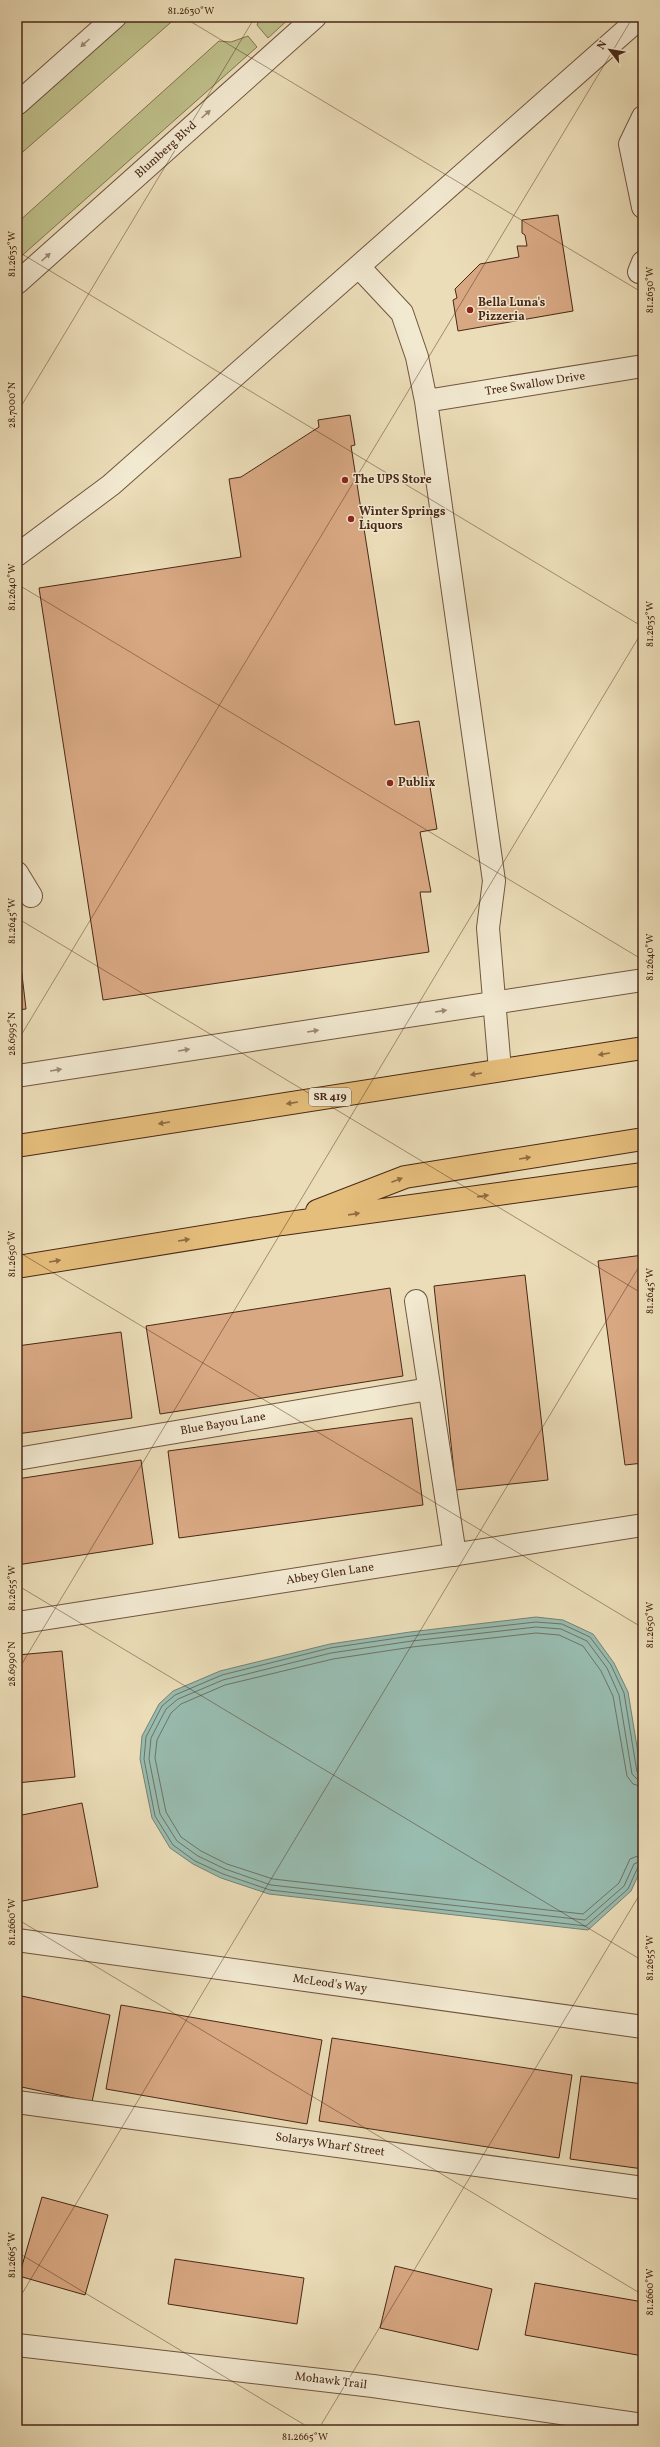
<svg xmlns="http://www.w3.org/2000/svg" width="660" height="2447" font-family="Vollkorn,serif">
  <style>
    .green { fill: #bebf8a; stroke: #847450 }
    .water { fill: #98bcb0; stroke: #788173 }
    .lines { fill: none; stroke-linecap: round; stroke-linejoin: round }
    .shore { stroke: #707264; stroke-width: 1 }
    .building { fill: #d8a883; stroke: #492817 }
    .minor-casing { stroke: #72553f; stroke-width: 24 }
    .major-casing { stroke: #492817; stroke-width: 24 }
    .minor { stroke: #f2e9d1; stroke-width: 22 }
    .major { stroke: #e6be7c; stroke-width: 22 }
    .oneway { fill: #9e8874 }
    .oneway2 { fill: #906c44 }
    .ticks { fill: none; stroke: #492817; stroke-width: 1; stroke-opacity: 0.45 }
    .poi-dot { fill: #8f2418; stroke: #f2e9d1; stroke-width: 1.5 }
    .labels { text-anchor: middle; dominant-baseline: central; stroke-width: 3; stroke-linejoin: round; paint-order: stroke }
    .shield { fill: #f2e9d1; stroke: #7c624f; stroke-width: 1 }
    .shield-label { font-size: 11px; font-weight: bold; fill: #492817 }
    .street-label { font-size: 12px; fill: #492817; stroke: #f2e9d1 }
    .poi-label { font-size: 12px; font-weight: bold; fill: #492817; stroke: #f2e9d1; text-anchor: start }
    .neatline { fill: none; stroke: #492817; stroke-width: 1.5 }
    .ticks-label { font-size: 10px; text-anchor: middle; fill: #492817 }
  </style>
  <rect width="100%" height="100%" fill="#ebddb8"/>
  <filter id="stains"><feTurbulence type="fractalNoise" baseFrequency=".005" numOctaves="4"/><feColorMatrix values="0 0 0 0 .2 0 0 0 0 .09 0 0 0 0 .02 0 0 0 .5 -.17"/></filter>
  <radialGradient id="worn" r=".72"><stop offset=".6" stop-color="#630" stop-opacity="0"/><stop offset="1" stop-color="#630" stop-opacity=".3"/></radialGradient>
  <!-- green -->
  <path class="green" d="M 132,17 L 177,17 L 17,157 L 17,119 Z
    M 260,17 L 291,17 L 268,38 L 257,25 Z
    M 248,36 L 257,47 L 17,260 L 17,223 L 219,41 L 231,42 Z"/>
  <!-- water -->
  <path class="water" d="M 536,1617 L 563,1620 L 593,1634 L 614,1663 L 628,1692 L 643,1783 L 643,1865 L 631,1891 L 588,1930 L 269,1894 L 221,1878 L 193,1864 L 170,1848 L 152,1818 L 140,1759 L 142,1736 L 159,1704 L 173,1691 L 220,1671 L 330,1644 L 410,1632 Z"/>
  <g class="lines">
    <!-- shore -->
    <path class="shore" d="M 643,1776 L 637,1772 L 624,1693 L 611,1665 L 590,1637 L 562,1624 L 536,1622 L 411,1636 L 330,1648 L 222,1675 L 175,1695 L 162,1706 L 146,1737 L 144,1759 L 155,1816 L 173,1845 L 195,1861 L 223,1874 L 270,1890 L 586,1926 L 628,1889 L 638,1867 L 643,1865
      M 643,1781 L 637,1779 L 632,1774 L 619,1695 L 607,1668 L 587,1641 L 561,1629 L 536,1627 L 412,1641 L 331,1653 L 223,1680 L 178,1699 L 166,1709 L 151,1738 L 149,1759 L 160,1814 L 177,1841 L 198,1856 L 225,1869 L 271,1885 L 585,1920 L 624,1886 L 634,1864 L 643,1860
      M 643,1787 L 633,1784 L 627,1776 L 613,1696 L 601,1671 L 583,1646 L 559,1635 L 536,1633 L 412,1647 L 333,1659 L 225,1685 L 181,1704 L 171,1713 L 157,1740 L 155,1758 L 166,1812 L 181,1837 L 201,1851 L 227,1864 L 273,1879 L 583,1914 L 619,1883 L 630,1859 L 643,1854"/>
  </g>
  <!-- building -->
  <path class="building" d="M 558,215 L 573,311 L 458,331 L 453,300 L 457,298 L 455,289 L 480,264 L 519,257 L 517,246 L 527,246 L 525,235 L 522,233 L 522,220 Z
    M 350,415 L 355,445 L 351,446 L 395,725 L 419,721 L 437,829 L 420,832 L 431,892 L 420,892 L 429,952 L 103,1000 L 39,588 L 241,557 L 229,479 L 241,477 L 319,427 L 318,420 Z
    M 17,949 L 19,949 L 26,1009 L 17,1010 Z
    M 643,1255 L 643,1463 L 625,1465 L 598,1261 Z
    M 525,1275 L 548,1480 L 456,1490 L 434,1286 Z
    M 390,1288 L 403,1376 L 160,1414 L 146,1326 Z
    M 121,1332 L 132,1418 L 17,1434 L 17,1346 Z
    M 412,1418 L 423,1505 L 179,1538 L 168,1451 Z
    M 141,1460 L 153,1544 L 17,1565 L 17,1479 Z
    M 62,1651 L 75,1777 L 17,1783 L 17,1655 Z
    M 82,1803 L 98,1887 L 17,1902 L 17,1816 Z
    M 17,1995 L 110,2015 L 92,2102 L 17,2086 Z
    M 121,2005 L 322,2040 L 307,2124 L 106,2089 Z
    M 332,2038 L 572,2075 L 559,2158 L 319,2121 Z
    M 581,2076 L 643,2084 L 643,2169 L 570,2159 Z
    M 42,2197 L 108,2215 L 85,2295 L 19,2276 Z
    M 175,2259 L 304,2278 L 297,2324 L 168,2304 Z
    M 395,2266 L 492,2289 L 478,2350 L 380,2328 Z
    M 535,2283 L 643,2302 L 643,2356 L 525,2335 Z"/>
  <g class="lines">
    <!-- minor casing -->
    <g class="minor-casing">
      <path id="minor" d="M 17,104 L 115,17
        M 643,117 L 630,144 L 643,207
        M 359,267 L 402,313 L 417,357 L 426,401 L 494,881 L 488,928 L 500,1070
        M 639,272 L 643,262
        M 17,283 L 315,17
        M 426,401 L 643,366
        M 17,555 L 111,485 L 641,17
        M 17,873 L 31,896
        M 17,1076 L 643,980
        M 416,1301 L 455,1555
        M 17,1459 L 429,1389
        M 17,1623 L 643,1525
        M 17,1940 L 643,2027
        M 17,2102 L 643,2188
        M 17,2345 L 373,2386 L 643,2425"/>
    </g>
    <!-- major casing -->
    <g class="major-casing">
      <path id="major" d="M 17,1146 L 643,1048
        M 317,1211 L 405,1177 L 643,1139
        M 17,1267 L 282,1224 L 643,1174"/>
    </g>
    <!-- minor -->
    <use href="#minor" class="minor"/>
    <!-- major -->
    <use href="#major" class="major"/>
  </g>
  <!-- one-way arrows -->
  <defs><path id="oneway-solid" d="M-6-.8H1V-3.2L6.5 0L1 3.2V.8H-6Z"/></defs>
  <g class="oneway">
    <use href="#oneway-solid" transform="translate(85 43) rotate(138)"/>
    <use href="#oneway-solid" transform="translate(206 114) rotate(-42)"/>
    <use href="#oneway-solid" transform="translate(46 257) rotate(-42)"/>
    <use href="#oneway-solid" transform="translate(441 1011) rotate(-9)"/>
    <use href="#oneway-solid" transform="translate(313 1031) rotate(-9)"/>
    <use href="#oneway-solid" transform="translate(184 1050) rotate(-9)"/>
    <use href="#oneway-solid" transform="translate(56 1070) rotate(-9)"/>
  </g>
  <g class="oneway2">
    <use href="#oneway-solid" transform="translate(604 1054) rotate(171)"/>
    <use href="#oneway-solid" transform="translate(476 1074) rotate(171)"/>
    <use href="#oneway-solid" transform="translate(292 1103) rotate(171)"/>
    <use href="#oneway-solid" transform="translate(164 1123) rotate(171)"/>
    <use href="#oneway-solid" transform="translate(525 1158) rotate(-9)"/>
    <use href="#oneway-solid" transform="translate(397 1180) rotate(-21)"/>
    <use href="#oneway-solid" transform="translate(483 1196) rotate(-8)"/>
    <use href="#oneway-solid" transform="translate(354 1214) rotate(-8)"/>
    <use href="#oneway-solid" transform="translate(184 1240) rotate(-9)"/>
    <use href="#oneway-solid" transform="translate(55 1261) rotate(-9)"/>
  </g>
  <!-- ticks -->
  <path class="ticks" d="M 183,17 L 643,293M 17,251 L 643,627M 17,413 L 255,17M 17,584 L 643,960M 17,918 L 643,1294M 17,1042 L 633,17M 17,1251 L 643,1628M 17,1585 L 643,1961M 17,1672 L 643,630M 17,1919 L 643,2295M 17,2252 L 313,2430M 17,2302 L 643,1260M 318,2430 L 643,1889"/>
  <!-- markers -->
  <g class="poi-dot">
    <circle cx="470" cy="310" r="4"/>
    <circle cx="345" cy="480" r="4"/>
    <circle cx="351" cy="519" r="4"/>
    <circle cx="390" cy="783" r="4"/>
  </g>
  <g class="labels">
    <!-- shield labels -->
    <rect class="shield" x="309" y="1088" width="42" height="18" rx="3"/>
    <g class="shield-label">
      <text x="330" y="1097">SR 419</text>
    </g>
    <!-- street labels -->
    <g class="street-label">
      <text transform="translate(166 150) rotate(-42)">Blumberg Blvd</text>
      <text transform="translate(535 384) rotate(-9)">Tree Swallow Drive</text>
      <text transform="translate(223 1424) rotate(-10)">Blue Bayou Lane</text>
      <text transform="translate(330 1574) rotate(-9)">Abbey Glen Lane</text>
      <text transform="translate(330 1984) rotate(8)">McLeod's Way</text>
      <text transform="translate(330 2145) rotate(8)">Solarys Wharf Street</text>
      <text transform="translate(331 2381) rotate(7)">Mohawk Trail</text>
    </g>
    <!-- poi labels -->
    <g class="poi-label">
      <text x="478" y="303">Bella Luna's<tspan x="478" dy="14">Pizzeria</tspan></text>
      <text x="353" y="480">The UPS Store</text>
      <text x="359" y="512">Winter Springs<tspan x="359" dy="14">Liquors</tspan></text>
      <text x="398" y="783">Publix</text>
    </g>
  </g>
  <!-- margin -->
  <rect width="660" height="2447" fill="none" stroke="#ebddb8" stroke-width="44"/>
  <!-- north arrow -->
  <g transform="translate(610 50) rotate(301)" stroke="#f2e9d1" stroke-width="3" paint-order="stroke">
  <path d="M0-3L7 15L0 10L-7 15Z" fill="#492817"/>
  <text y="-6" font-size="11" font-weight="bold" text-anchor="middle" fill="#492817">N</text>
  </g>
  <rect x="22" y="22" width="616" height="2403" class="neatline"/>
  <g class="ticks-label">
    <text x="191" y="14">81.2630°W</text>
    <text transform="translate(11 254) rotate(-90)" y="4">81.2635°W</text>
    <text transform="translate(649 290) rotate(-90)" y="4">81.2630°W</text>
    <text transform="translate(11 405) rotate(-90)" y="4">28.7000°N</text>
    <text transform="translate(11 587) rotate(-90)" y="4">81.2640°W</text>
    <text transform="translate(649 624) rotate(-90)" y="4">81.2635°W</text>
    <text transform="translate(11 921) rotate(-90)" y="4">81.2645°W</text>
    <text transform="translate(649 957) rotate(-90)" y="4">81.2640°W</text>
    <text transform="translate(11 1034) rotate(-90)" y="4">28.6995°N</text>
    <text transform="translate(11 1254) rotate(-90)" y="4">81.2650°W</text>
    <text transform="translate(649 1291) rotate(-90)" y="4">81.2645°W</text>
    <text transform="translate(11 1588) rotate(-90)" y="4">81.2655°W</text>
    <text transform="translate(649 1625) rotate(-90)" y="4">81.2650°W</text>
    <text transform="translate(11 1664) rotate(-90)" y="4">28.6990°N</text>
    <text transform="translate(11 1922) rotate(-90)" y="4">81.2660°W</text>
    <text transform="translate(649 1958) rotate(-90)" y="4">81.2655°W</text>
    <text transform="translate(11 2255) rotate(-90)" y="4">81.2665°W</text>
    <text transform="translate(649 2292) rotate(-90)" y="4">81.2660°W</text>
    <text x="305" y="2440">81.2665°W</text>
  </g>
  <rect width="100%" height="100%" filter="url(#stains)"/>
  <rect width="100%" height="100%" fill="url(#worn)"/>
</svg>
